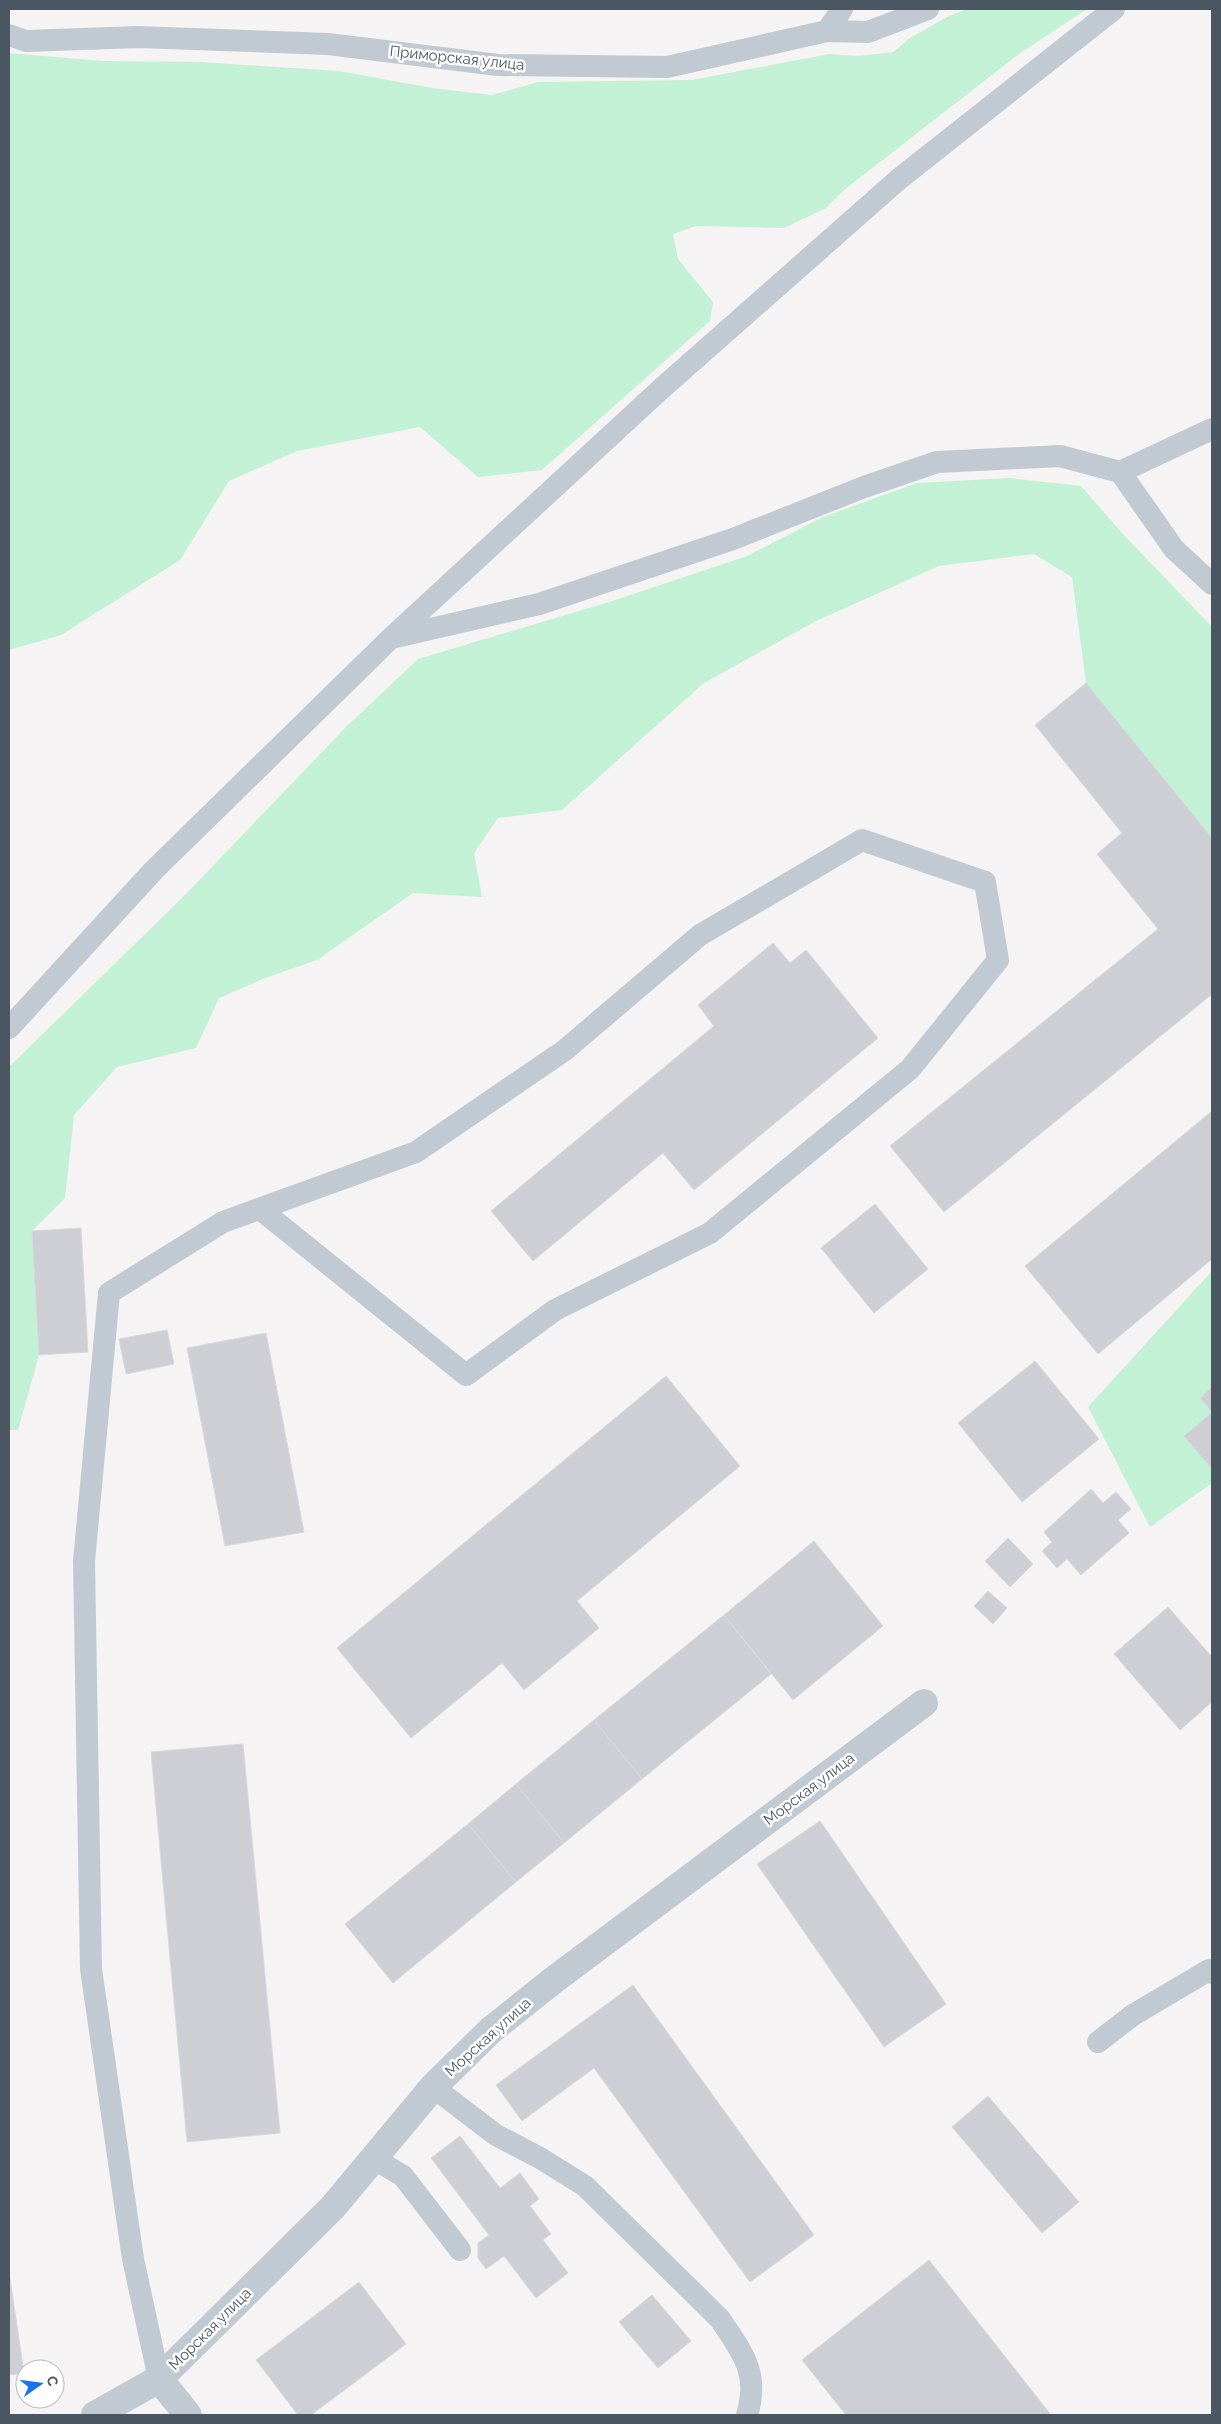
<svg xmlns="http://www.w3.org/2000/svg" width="1221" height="2424" font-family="Raleway,sans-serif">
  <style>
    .green { fill: #c3f1d5 }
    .building { fill: #cdcfd5; stroke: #d7d9de }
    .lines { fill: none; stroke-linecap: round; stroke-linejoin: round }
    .lane { stroke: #c1cad2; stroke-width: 22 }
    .street { stroke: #c1cad2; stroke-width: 28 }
    .labels { text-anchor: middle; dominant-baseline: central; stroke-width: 5; stroke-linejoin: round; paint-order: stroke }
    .street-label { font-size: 15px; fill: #4a5661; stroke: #fff }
  </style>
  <rect width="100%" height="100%" fill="#f5f3f3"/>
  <!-- green -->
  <path class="green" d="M 967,9 L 1087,9 L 1019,54 L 844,190 L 826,208 L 784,228 L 696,226 L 673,234 L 678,259 L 713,302 L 710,321 L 542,470 L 478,477 L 420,427 L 297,451 L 229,481 L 180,560 L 61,635 L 9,650 L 9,53 L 102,61 L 200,62 L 339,71 L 432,88 L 492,95 L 538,82 L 692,80 L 829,54 L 859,56 L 893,52 L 910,38 L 947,17 Z
    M 1010,478 L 1081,486 L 1122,533 L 1212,627 L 1212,838 L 1086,683 L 1072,577 L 1034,554 L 939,566 L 816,621 L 704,683 L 562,810 L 498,818 L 474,853 L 482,897 L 413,893 L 317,960 L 265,978 L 219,998 L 196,1048 L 117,1067 L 74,1115 L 65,1198 L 32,1231 L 39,1355 L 18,1430 L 9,1430 L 9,1067 L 186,894 L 346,727 L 418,659 L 609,602 L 747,556 L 823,517 L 917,483 Z
    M 1212,1271 L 1212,1387 L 1200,1398 L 1212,1412 L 1184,1436 L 1212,1469 L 1212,1483 L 1150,1527 L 1088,1407 Z"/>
  <!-- building -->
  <path class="building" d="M 1086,683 L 1212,838 L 1212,996 L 1211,995 L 944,1212 L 890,1146 L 1158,929 L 1097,854 L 1122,833 L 1035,725 Z
    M 773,943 L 790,963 L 806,950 L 878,1038 L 694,1190 L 663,1153 L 533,1261 L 491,1211 L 714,1026 L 698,1005 Z
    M 1212,1111 L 1212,1259 L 1098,1354 L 1025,1266 Z
    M 875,1204 L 928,1269 L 874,1313 L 821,1248 Z
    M 81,1228 L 88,1352 L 39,1355 L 32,1231 Z
    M 167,1330 L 174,1364 L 126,1374 L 119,1339 Z
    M 266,1333 L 304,1532 L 225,1546 L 187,1348 Z
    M 1035,1361 L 1099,1439 L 1022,1502 L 958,1423 Z
    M 666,1376 L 740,1466 L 577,1601 L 599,1628 L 524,1690 L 502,1663 L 411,1738 L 337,1648 Z
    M 1212,1387 L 1212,1469 L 1184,1436 L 1212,1412 L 1200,1398 Z
    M 1091,1489 L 1103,1503 L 1116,1492 L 1131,1509 L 1118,1520 L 1129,1533 L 1081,1575 L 1067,1559 L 1057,1568 L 1042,1551 L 1052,1542 L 1044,1532 Z
    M 1008,1538 L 1033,1564 L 1010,1587 L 985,1561 Z
    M 814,1541 L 883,1626 L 793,1700 L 724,1615 Z
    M 988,1591 L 1007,1608 L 993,1624 L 974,1606 Z
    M 1168,1607 L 1212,1657 L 1212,1702 L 1180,1730 L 1114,1654 Z
    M 724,1615 L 771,1674 L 642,1779 L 594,1720 Z
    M 594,1720 L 642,1779 L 564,1843 L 516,1784 Z
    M 243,1744 L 280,2133 L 187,2142 L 151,1752 Z
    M 516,1784 L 564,1843 L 516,1882 L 468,1824 Z
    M 820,1821 L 946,2004 L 884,2047 L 757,1864 Z
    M 468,1824 L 516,1882 L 393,1983 L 345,1924 Z
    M 633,1985 L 814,2235 L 750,2282 L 594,2068 L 522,2121 L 496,2085 Z
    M 988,2096 L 1079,2202 L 1042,2233 L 952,2127 Z
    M 460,2136 L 500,2188 L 520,2173 L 539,2199 L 530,2206 L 551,2234 L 543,2240 L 568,2273 L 536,2298 L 504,2256 L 486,2269 L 478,2258 L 478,2243 L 489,2235 L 431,2158 Z
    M 929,2260 L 1051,2415 L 846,2415 L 802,2360 Z
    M 9,2272 L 24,2373 L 9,2375 Z
    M 359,2282 L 406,2344 L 311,2415 L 298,2415 L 256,2360 Z
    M 652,2295 L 691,2341 L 658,2368 L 619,2322 Z"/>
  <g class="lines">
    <!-- lane -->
    <path class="lane" d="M 827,31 L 842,9
      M 9,35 L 26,41 L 138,37 L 328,44 L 498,65 L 667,67 L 827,31 L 868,32 L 928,9
      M 1120,472 L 1212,429
      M 391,638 L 539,604 L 733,539 L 864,487 L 937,462 L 1060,456 L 1120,472 L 1174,549 L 1212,584
      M 9,1028 L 154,870 L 390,639 L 661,389 L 899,179 L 1114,9
      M 1098,2042 L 1133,2015 L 1209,1970 L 1212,1973
      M 433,2087 L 496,2135 L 540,2158 L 585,2186 L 720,2319 C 742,2352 760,2373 747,2415
      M 373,2158 L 403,2176 L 460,2250
      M 159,2379 L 133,2259 L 91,1969 L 84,1561 L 109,1293 L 223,1222 L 416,1152 L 565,1050 L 700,935 L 862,840 L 985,882 L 998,960 L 910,1069 L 710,1233 L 555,1310 L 466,1375 L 260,1209"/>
    <!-- street -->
    <path class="street" d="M 159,2379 L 188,2415
      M 95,2415 L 159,2379 L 333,2207 L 433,2087 L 491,2030 L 555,1979 L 924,1703"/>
  </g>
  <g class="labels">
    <!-- street labels -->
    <g class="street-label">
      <text transform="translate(457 58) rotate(6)">Приморская улица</text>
      <text transform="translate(809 1789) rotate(-37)">Морская улица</text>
      <text transform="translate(488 2037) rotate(-42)">Морская улица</text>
      <text transform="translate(210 2329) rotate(-45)">Морская улица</text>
    </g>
  </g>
  <!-- border -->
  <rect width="1221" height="2424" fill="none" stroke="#4a5661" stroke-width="20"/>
  <!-- north arrow -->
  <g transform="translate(40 2384) rotate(76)"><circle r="24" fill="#ffffff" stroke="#b7bbc0"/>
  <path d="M0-4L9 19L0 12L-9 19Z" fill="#1a73e8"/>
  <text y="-8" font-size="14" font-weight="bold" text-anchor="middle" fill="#4a5661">С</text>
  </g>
</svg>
